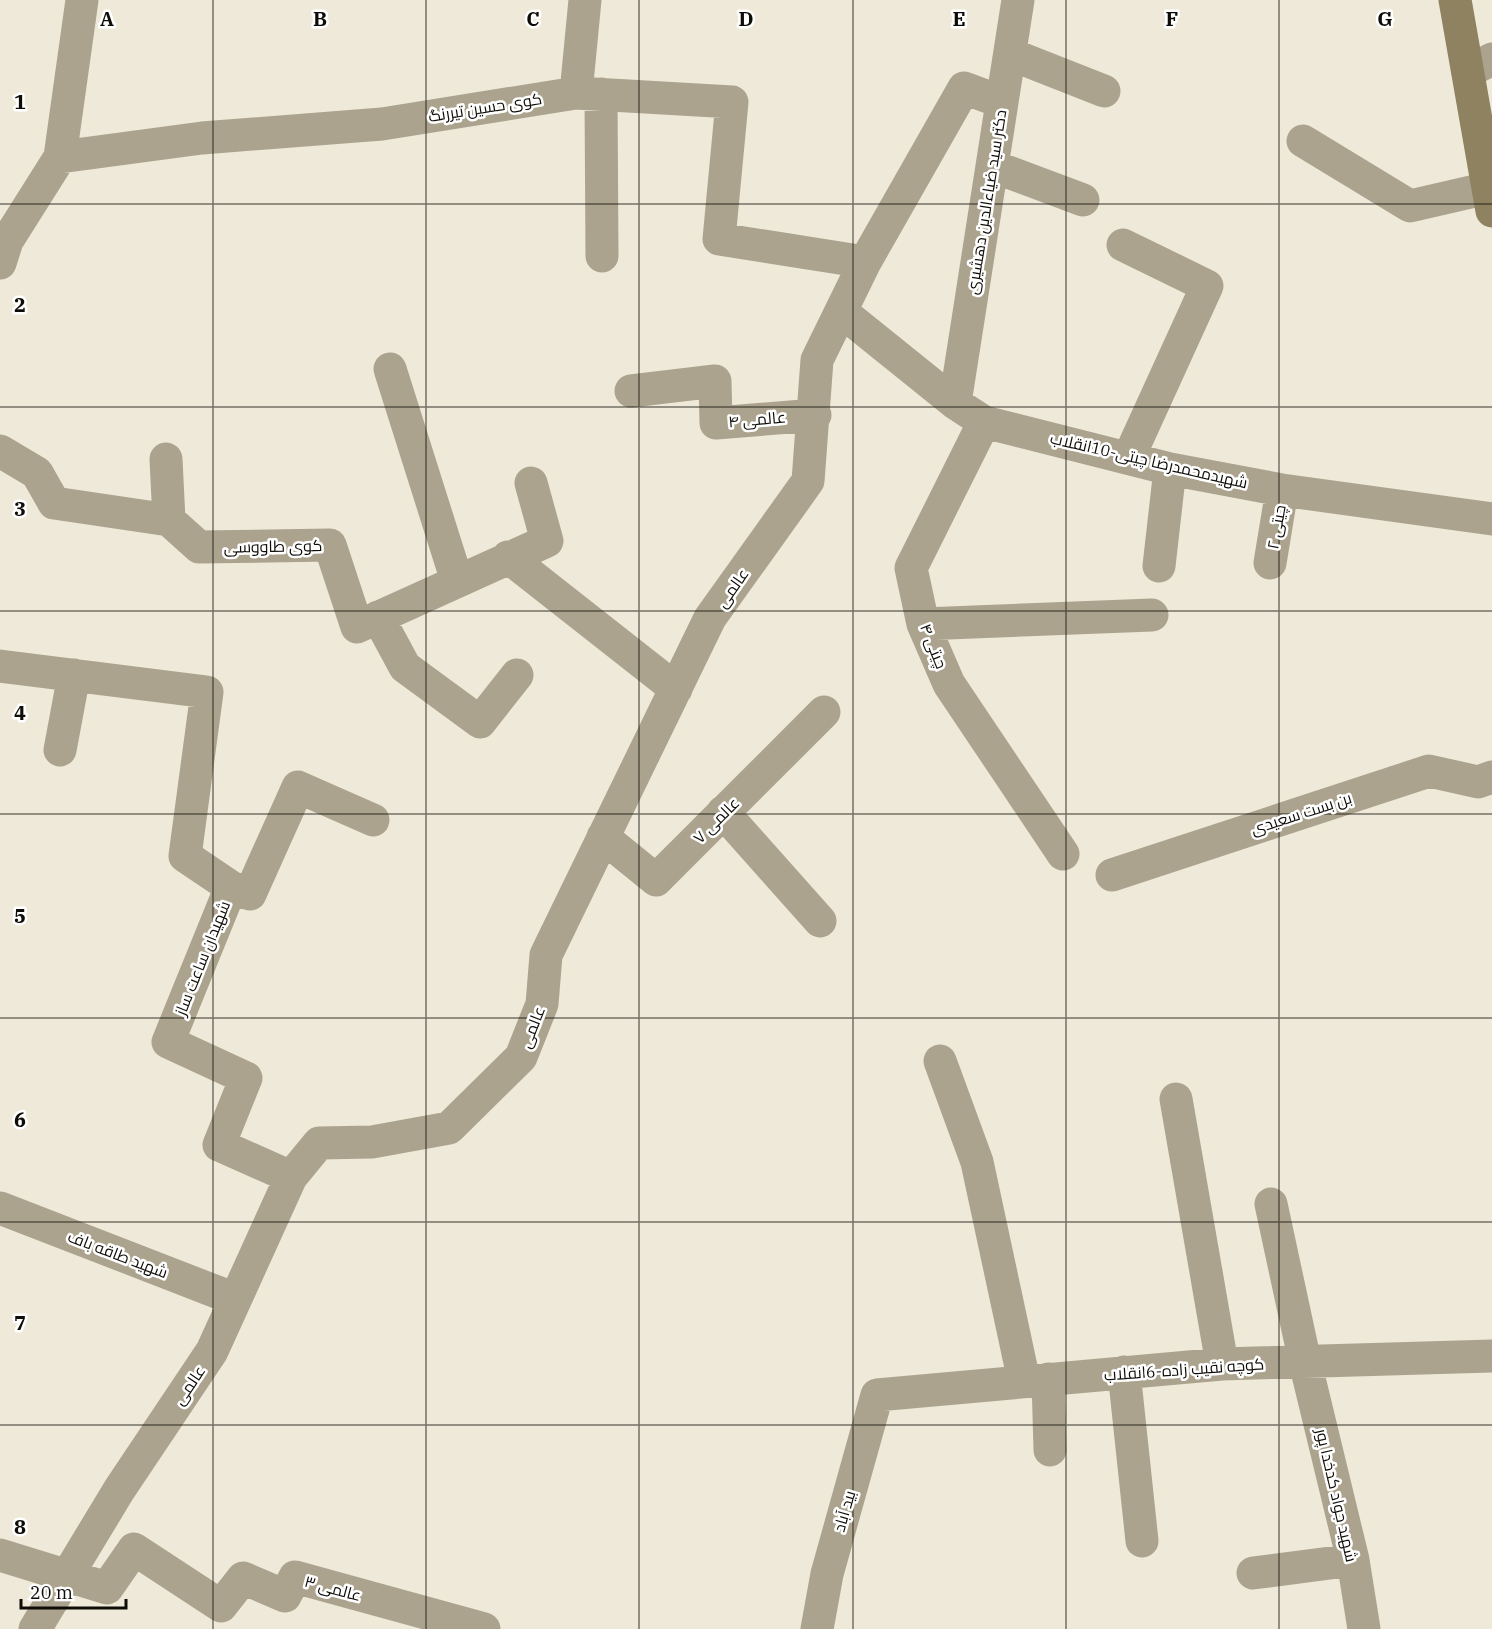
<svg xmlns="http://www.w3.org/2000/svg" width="1492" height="1629" font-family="'IBM Plex Serif',Cairo,serif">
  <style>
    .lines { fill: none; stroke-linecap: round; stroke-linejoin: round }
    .minor { stroke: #aca38e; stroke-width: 33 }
    .secondary { stroke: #8e8261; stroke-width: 33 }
    .grid { fill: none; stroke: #0e0c07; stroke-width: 1.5; stroke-opacity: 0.55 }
    .labels { text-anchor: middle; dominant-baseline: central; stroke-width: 5; stroke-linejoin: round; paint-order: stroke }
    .street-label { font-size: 16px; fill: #0e0c07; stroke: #fff }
    .grid-label { font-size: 20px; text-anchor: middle; font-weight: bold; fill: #0e0c07; stroke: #fff; stroke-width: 5; stroke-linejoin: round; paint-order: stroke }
  </style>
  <rect width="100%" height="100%" fill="#eee9d9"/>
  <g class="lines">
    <!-- minor -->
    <path class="minor" d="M 1010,54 L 1104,91
      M 1468,72 L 1492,59
      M 576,93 L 585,0
      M 601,94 L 602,256
      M 1303,141 L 1410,206 L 1488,188
      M 992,166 L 1083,200
      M 1123,245 L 1207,286 L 1129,457
      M 865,262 L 964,88 L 1002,102
      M 0,263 L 7,241 L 60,157
      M 842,312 L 955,403 L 984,422 L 1170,469 L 1282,490 L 1492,519
      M 390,369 L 457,581
      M 631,391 L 715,381 L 716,423 L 815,415
      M 955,403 L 1018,0
      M 984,422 L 911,568 L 923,624 L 949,684 L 1063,854
      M 0,451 L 37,473 L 54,503 L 169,520 L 199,547 L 330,545 L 357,627 L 547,541 L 531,483
      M 166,459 L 169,520
      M 508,557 L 676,689
      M 1270,563 L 1282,490
      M 1159,566 L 1170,469
      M 378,617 L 405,667 L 480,722 L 517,675
      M 923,624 L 1152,615
      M 0,666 L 207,692 L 185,856 L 231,887 L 168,1042 L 246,1078 L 219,1145 L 291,1177
      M 60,750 L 74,675
      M 723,812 L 820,921
      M 603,837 L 656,880 L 824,712
      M 1112,875 L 1429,771 L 1478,782 L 1492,777
      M 231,887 L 250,894 L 298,787 L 373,820
      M 940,1061 L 977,1162 L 1024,1381
      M 1176,1099 L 1222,1364
      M 1271,1204 L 1305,1362 L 1353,1560 L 1364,1629
      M 0,1208 L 235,1299
      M 1124,1372 L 1142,1541
      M 1048,1379 L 1050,1450
      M 0,1555 L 107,1588 L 134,1549 L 221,1606 L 243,1578 L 285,1596 L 295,1577 L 484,1629
      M 1253,1573 L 1353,1560
      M 35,1629 L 119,1490 L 212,1351 L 291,1177 L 319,1143 L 372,1142 L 449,1128 L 521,1057 L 542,1004 L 546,955 L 710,618 L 808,481 L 817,360 L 865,262 L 719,239 L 732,102 L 576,93 L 382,124 L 202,138 L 60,157 L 82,0
      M 817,1629 L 827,1574 L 877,1395 L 1222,1364 L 1492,1356"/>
    <!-- secondary -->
    <path class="secondary" d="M 1455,0 L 1492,211"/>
  </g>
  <!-- grid -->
  <path class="grid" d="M 213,0 L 213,1629M 426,0 L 426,1629M 639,0 L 639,1629M 853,0 L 853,1629M 1066,0 L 1066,1629M 1279,0 L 1279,1629M 0,204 L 1492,204M 0,407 L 1492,407M 0,611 L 1492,611M 0,814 L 1492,814M 0,1018 L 1492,1018M 0,1222 L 1492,1222M 0,1425 L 1492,1425"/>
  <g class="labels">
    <!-- street labels -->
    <g class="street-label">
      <text transform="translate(485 107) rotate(-9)">کوی حسین تیررنگ</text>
      <text transform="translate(986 202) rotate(-81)">دکتر سید ضیاءالدین دهشیری</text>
      <text transform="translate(757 419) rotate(-5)">عالمی ۴</text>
      <text transform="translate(1149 460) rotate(13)">شهیدمحمدرضا چیتی-10انقلاب</text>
      <text transform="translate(1276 527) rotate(-80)">چیتی ۲</text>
      <text transform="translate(273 546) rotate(-1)">کوی طاووسی</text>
      <text transform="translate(732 588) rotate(-55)">عالمی</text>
      <text transform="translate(934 646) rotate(68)">چیتی ۴</text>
      <text transform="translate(1301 813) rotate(-18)">بن بست سعیدی</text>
      <text transform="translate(716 820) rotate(-45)">عالمی ۷</text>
      <text transform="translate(202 958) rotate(-68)">شهیدان ساعت ساز</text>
      <text transform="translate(532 1027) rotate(-69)">عالمی</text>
      <text transform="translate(118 1254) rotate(21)">شهید طاقه باف</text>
      <text transform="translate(1184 1369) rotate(-4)">کوچه نقیب زاده-6انقلاب</text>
      <text transform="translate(189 1385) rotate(-56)">عالمی</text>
      <text transform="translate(1337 1495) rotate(77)">شهید جواد کدخدا پور</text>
      <text transform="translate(844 1511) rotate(-74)">بید آباد</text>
      <text transform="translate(333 1588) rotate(15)">عالمی ۳</text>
    </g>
  </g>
  <g class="grid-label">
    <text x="107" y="26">A</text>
    <text x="320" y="26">B</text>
    <text x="533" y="26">C</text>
    <text x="746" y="26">D</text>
    <text x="959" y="26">E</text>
    <text x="1172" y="26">F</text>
    <text x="1385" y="26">G</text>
    <text x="20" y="109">1</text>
    <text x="20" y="312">2</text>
    <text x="20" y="516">3</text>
    <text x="20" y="720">4</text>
    <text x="20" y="923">5</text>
    <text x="20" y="1127">6</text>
    <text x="20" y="1330">7</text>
    <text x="20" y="1534">8</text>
  </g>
  <!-- scale -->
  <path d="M21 1599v9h105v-9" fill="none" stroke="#0e0c07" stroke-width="3"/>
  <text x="30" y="1599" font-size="18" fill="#0e0c07" stroke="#ffffff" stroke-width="4.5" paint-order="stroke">20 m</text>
</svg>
